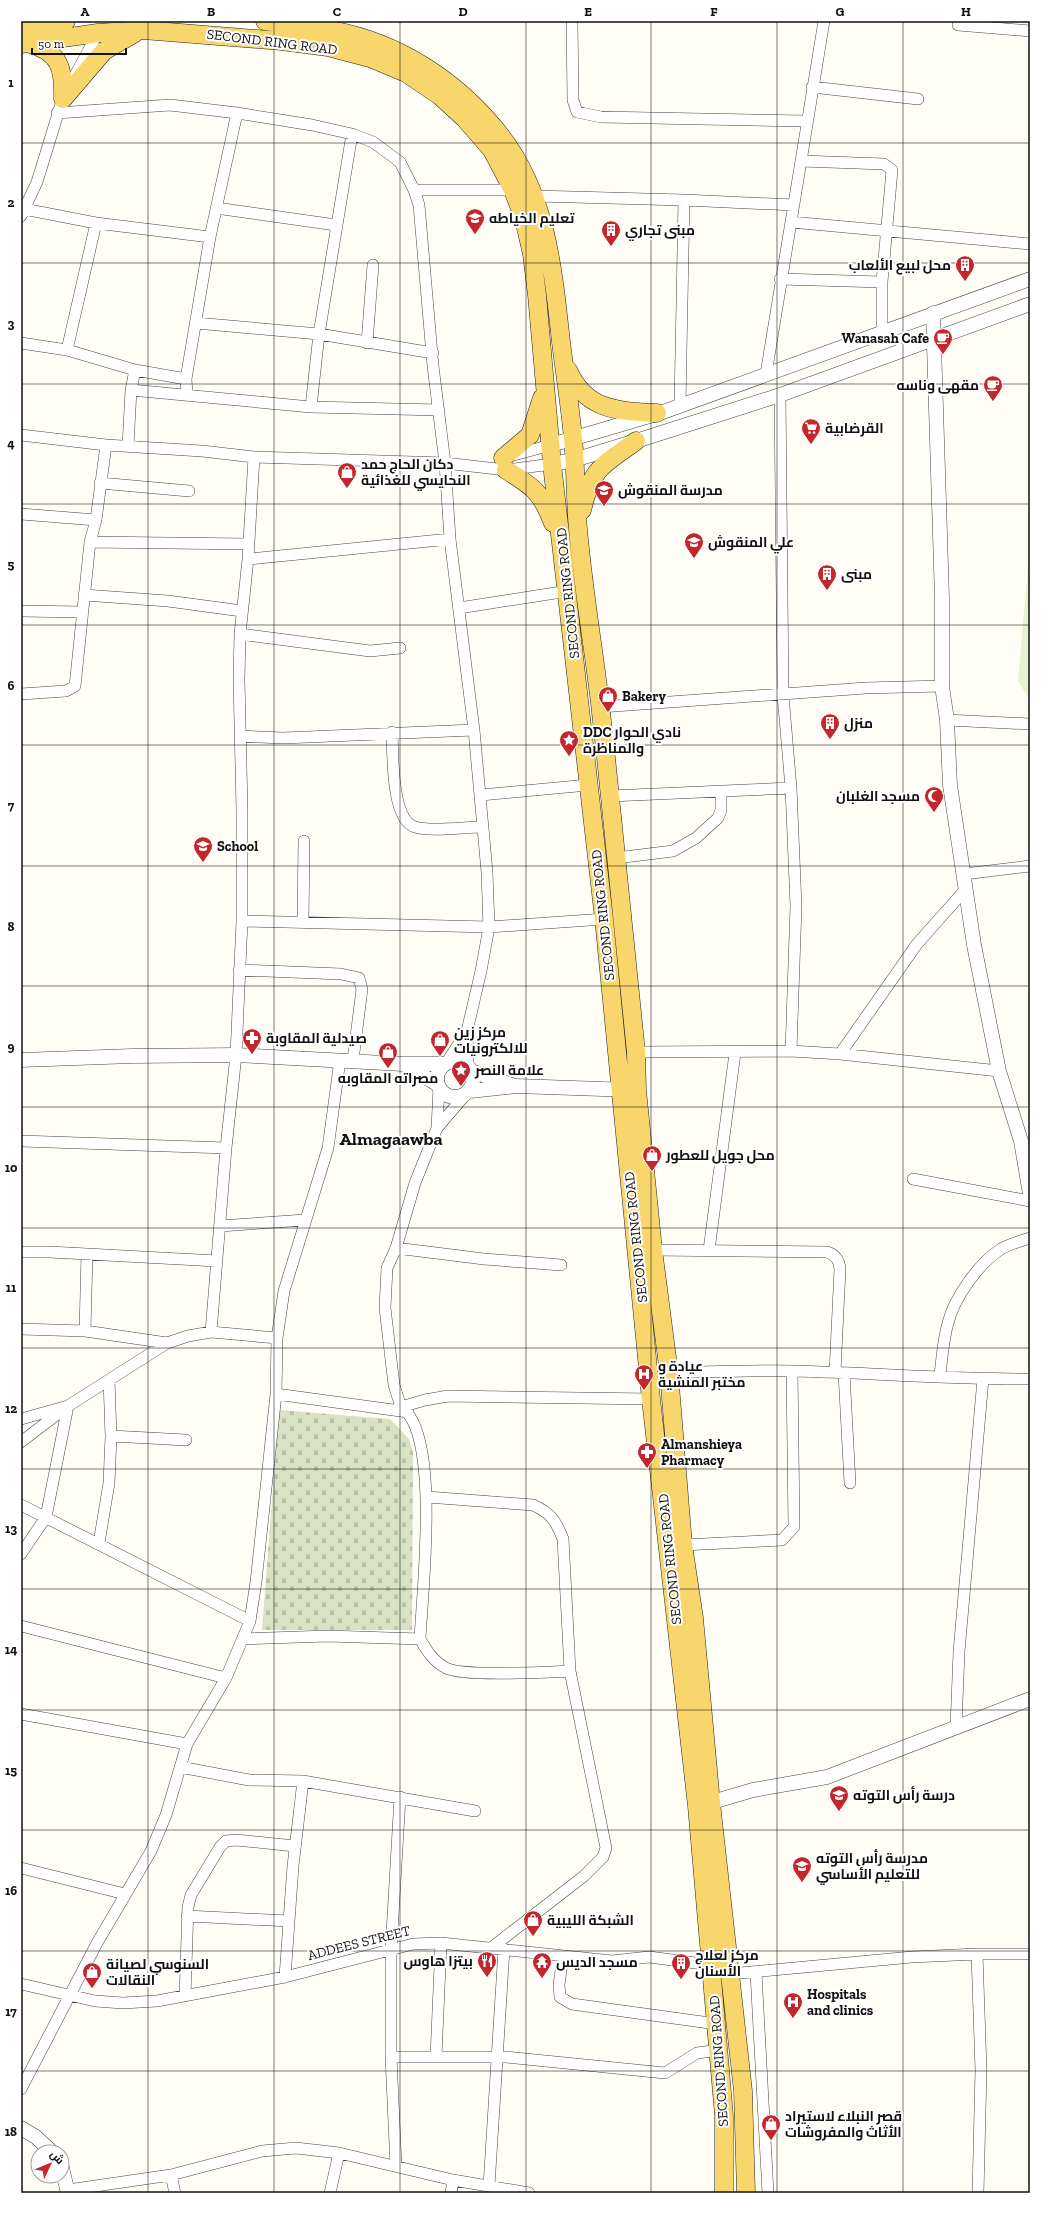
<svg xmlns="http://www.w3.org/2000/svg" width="1051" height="2214" font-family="'Zilla Slab',Cairo,serif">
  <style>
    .cemetery { fill: url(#cemetery-stones) }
    .pitch { fill: #e6f2cf }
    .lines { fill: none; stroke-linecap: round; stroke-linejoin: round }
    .minor-casing { stroke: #444; stroke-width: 12 }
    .tertiary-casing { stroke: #444; stroke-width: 15 }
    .primary-casing { stroke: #222; stroke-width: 19 }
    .minor { stroke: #fff; stroke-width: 11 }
    .tertiary { stroke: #fff; stroke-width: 14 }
    .primary { stroke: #f9d66b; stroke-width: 18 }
    .grid { fill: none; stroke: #111; stroke-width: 1; stroke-opacity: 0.55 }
    .labels { text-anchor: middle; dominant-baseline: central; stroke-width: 4; stroke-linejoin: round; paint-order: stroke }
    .street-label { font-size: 14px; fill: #111; stroke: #fff }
    .poi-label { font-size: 14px; font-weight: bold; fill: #111; stroke: #fff; text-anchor: start }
    .district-label { font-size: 18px; font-weight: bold; fill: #111; stroke: #fff }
    .neatline { fill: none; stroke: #111; stroke-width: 1.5 }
    .grid-label { font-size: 13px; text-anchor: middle; font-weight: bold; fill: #111 }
  </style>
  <defs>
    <pattern id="cemetery-stones" width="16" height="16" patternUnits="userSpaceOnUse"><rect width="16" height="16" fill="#d9e3c4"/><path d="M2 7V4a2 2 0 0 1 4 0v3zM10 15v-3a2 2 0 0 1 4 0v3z" fill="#b9c2a7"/></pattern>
  </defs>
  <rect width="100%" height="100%" fill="#fffdf5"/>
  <!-- cemetery -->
  <path class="cemetery" d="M 279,1410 L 390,1419 L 409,1439 L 413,1452 L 412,1630 L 262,1630 Z"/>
  <!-- pitch -->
  <path class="pitch" d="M 1030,544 L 1030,700 L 1018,681 Z"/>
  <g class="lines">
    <!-- minor casing -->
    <g class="minor-casing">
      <path id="minor" d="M 572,21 L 573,100 L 577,112 L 601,117 L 807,121
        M 958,25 L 1030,31
        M 73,79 L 98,33
        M 812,87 L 918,99
        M 57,113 L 170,105 L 237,113 L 312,125 L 352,134 L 373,142 L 400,162 L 414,190 L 419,205 L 433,366 L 445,463 L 450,539 L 474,730 L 487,872 L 489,927 L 481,971 L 467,1031 L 468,1066
        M 801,161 L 884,164 L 892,170 L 882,282 L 882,332
        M 414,190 L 513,190
        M 535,196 L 684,200 L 794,205
        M 216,208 L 336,225
        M 24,209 L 96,223 L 210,237
        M 21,216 L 37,182 L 60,107
        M 791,222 L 1030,244
        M 780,279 L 882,282
        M 196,323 L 319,334 L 433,353
        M 21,343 L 67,350 L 135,370
        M 367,343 L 373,265
        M 67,350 L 96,223
        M 766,374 L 824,21
        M 131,390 L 311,407 L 439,410
        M 187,394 L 186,379 L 210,237 L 237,113
        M 780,395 L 783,695 L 791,788 L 796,906 L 791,1051
        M 680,404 L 684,200
        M 311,407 L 319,334 L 352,134
        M 21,435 L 106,445 L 202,451 L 254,457 L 445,463 L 506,470 L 552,464
        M 128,446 L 131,390 L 135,370 L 186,379
        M 510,456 L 551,445
        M 100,483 L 189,491
        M 21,514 L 96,520
        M 90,542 L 248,544
        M 248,559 L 450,539
        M 84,595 L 168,601 L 242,611
        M 459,608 L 568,591
        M 21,611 L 83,612
        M 240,634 L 370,651 L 400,648
        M 21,694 L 66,691 L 75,686 L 90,542 L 96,520 L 106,445
        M 600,707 L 866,688 L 942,686
        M 947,720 L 1030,724
        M 392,732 C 393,753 391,820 415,827 C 430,832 465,827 483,827
        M 240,736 L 283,738 L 474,730
        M 481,795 L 588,785
        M 610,796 L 791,788
        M 616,858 L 673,851 L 696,838 L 718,818 L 721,810 L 721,792
        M 964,874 L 1030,866
        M 242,921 L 489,927 L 604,919
        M 303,922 L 304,841
        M 239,970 L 341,974 L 359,978 L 362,989 L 353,1060
        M 636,1052 L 791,1051 L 840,1054 L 999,1071
        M 840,1054 L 917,944 L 965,890
        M 447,1062 L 467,1031
        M 439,1088 L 437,1128 L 415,1183 L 396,1248 L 387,1268 L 385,1308 L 394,1385 L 401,1407 C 441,1433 422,1593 420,1639 C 427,1651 433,1661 446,1668 C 463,1677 546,1672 570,1671
        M 437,1128 L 466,1094
        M 21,1141 L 226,1148
        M 913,1179 L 1030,1201
        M 220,1226 L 305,1220
        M 396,1248 L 484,1259 L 561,1265
        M 653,1250 L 827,1252 C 836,1255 839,1260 840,1269 L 835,1372
        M 709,1250 L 735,1053
        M 21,1252 L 50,1252 L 217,1261
        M 21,1329 L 85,1331 L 167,1343
        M 85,1331 L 87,1254
        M 211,1332 L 226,1148 L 236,1055 L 242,921 L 242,809 L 239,680 L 240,634 L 248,559 L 254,457
        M 669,1373 C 711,1372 752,1370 794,1371 C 872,1373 951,1379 1030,1379
        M 844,1373 L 850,1483
        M 940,1375 C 942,1358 943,1340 948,1323 C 954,1298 979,1263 1001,1249 C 1010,1244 1020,1241 1030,1238
        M 276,1394 L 408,1412
        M 401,1407 L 425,1400 L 448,1396 L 651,1399
        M 21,1419 L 68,1406 L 46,1517 L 21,1554
        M 111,1436 L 186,1440
        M 21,1442 L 68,1406 L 167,1343 L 188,1336 L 211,1332 L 277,1338
        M 427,1497 L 533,1505 C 551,1513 556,1521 563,1539 L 570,1671 L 606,1848 L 603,1857 L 584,1876 L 491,1948
        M 21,1505 L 250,1621
        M 99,1543 L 109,1483 L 111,1436 L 109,1380
        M 683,1545 L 782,1540 L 794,1527 L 792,1371
        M 21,1626 L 226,1678
        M 243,1639 L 328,1636 L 420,1639
        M 21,1714 L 187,1744
        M 956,1727 L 959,1652 L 983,1379
        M 180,1767 L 249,1780 L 303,1781 L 475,1811
        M 21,1868 L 125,1894
        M 187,1916 L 289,1921
        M 977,1954 L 981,2070 L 978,2193
        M 563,1956 L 559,1985 L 560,1997 L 572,2004 L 717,2024
        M 756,1973 L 768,2193
        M 285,1977 L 293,1866 L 303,1781
        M 21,1984 L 95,2001 L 123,2003 L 157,2001 L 285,1977 L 413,1944 L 441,1943 L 612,1961 L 649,1957 L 711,1965 L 730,1974 L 912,1957 L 977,1954 L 1030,1954
        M 185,1996 L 188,1907 L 191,1895 L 220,1847 L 226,1841 L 236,1840 L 295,1846
        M 391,2057 L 506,2057 L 665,2073 L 697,2053 L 720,2050
        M 436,2057 L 441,1943
        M 21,2089 L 97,1943 L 151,1851 L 166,1815 L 187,1744 L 226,1678 L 250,1621 L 256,1582 L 276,1394 L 277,1338 L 284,1291 L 328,1148 L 340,1060
        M 396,2166 L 391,2057 L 391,1950 L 400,1797
        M 171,2175 L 175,2193
        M 489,2186 L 504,1949
        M 68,2190 L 171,2175 L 262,2151 L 296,2148 L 339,2153 L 453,2180 L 529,2193
        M 330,2193 L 339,2153
        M 451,2193 L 453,2180"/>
    </g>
    <!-- tertiary casing -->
    <g class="tertiary-casing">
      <path id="tertiary" d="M 933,313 L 942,598 L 942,686 L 947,720 L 950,785 L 974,945 L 999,1071 L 1021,1141 L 1030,1194
        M 551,445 L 663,412 L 1030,279
        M 552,464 L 574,460 L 636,441 L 780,395 L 1030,304
        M 21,1060 L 132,1056 L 236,1055 L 403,1064 L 444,1064
        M437 1079a18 18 0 1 1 36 0a18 18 0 1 1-36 0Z
        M 404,1064 L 437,1084
        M 471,1071 L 512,1085
        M 470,1091 L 516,1086 L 631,1090
        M 702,1805 L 753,1790 L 827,1777 L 1030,1699
        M 21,2128 L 36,2137 L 52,2152
        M 62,2168 L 68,2193"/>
    </g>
    <!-- primary casing -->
    <g class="primary-casing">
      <path id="primary" d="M 265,21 C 287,24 309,26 331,30 C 399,42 459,82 501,136 C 547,196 553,270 561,342 C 565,374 570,406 573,438 C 576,468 575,499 578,529 C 583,587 593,645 600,703 C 613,819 624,935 636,1052 L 637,1090 L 653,1250 L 669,1373 L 683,1545 L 694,1618 L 711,1803 L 743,2091 L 746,2193
        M 21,28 L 66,21
        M 28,43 C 60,52 64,68 63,99
        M 21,44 L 98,33 L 143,30 L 282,41 L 328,47 L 370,58 L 406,73 L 440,96 L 465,119 L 492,150 L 513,190 L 524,219 L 532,254 L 537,295 L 552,464 L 604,919 L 651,1399 L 697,1806 L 724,2116 L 724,2193
        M 63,99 L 104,51 L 135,33
        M 568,370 C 586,411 618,411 657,413
        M 503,458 L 530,435 L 542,398
        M 506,470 C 534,487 541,492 553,523
        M 582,510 C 592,467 602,466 636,441"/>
    </g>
    <!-- minor -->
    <use href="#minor" class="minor"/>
    <!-- tertiary -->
    <use href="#tertiary" class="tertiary"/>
    <!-- primary -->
    <use href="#primary" class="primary"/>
  </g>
  <!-- grid -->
  <path class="grid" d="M 148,21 L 148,2193M 274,21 L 274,2193M 400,21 L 400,2193M 526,21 L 526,2193M 651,21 L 651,2193M 777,21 L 777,2193M 903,21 L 903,2193M 21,143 L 1030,143M 21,263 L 1030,263M 21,384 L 1030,384M 21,504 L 1030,504M 21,625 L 1030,625M 21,745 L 1030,745M 21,866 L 1030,866M 21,986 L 1030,986M 21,1107 L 1030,1107M 21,1228 L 1030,1228M 21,1348 L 1030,1348M 21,1469 L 1030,1469M 21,1589 L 1030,1589M 21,1710 L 1030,1710M 21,1830 L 1030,1830M 21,1951 L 1030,1951M 21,2071 L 1030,2071"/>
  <!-- icons -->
  <defs>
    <g id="school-pin" transform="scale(1)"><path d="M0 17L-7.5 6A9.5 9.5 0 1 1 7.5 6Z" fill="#c4262e" stroke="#fff"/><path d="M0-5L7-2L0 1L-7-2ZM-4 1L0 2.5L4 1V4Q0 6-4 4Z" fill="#fff"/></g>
    <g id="building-pin" transform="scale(1)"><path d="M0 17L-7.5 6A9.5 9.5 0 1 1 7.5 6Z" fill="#c4262e" stroke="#fff"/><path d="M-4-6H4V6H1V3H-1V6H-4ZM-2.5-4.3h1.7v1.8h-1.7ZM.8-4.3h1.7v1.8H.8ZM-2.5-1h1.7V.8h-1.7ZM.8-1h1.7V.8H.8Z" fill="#fff"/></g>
    <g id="cafe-pin" transform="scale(1)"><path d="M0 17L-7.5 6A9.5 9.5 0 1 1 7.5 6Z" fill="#c4262e" stroke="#fff"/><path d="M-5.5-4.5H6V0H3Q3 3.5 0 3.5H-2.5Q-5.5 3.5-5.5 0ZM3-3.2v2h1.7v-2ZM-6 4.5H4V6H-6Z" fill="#fff"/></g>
    <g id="supermarket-pin" transform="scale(1)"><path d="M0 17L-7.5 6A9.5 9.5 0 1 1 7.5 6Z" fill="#c4262e" stroke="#fff"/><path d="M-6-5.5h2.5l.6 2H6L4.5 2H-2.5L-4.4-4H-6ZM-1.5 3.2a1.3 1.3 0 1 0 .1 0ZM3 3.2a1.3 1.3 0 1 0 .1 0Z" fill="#fff"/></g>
    <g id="shop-pin" transform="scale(1)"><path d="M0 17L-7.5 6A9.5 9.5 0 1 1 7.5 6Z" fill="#c4262e" stroke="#fff"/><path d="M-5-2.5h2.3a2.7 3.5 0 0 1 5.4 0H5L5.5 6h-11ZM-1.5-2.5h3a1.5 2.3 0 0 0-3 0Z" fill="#fff"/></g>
    <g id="sight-pin" transform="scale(1)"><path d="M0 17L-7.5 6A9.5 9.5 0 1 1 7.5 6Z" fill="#c4262e" stroke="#fff"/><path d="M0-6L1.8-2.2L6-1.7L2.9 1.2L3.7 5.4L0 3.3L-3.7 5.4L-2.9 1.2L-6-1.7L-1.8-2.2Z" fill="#fff"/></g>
    <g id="mosque-pin" transform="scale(1)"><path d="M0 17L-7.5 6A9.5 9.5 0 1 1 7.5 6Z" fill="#c4262e" stroke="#fff"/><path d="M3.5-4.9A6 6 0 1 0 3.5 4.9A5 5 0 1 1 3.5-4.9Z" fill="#fff"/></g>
    <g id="pharmacy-pin" transform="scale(1)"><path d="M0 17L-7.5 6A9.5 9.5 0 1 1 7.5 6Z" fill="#c4262e" stroke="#fff"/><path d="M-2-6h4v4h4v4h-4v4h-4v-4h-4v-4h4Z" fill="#fff"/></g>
    <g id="hospital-pin" transform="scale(1)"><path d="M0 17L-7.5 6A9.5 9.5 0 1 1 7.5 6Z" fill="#c4262e" stroke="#fff"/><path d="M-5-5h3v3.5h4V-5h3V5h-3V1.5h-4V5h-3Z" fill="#fff"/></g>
    <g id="restaurant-pin" transform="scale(1)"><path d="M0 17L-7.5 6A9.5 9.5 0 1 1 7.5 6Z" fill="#c4262e" stroke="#fff"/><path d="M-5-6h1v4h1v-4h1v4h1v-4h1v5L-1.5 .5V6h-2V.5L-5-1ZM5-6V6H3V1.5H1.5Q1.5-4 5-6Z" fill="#fff"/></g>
    <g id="temple-pin" transform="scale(1)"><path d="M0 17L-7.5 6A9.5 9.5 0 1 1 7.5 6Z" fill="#c4262e" stroke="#fff"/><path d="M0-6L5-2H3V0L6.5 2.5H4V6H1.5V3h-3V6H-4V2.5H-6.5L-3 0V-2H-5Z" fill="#fff"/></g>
  </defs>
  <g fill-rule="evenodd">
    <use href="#school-pin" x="475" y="218"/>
    <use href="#building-pin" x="611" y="230"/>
    <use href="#building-pin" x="965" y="265"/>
    <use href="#cafe-pin" x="943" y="338"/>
    <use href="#cafe-pin" x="993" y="385"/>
    <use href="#supermarket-pin" x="811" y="428"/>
    <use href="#shop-pin" x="347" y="472"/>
    <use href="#school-pin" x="604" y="490"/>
    <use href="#school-pin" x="694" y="542"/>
    <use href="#building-pin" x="827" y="574"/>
    <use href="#shop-pin" x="608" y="696"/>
    <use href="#building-pin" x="830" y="723"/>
    <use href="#sight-pin" x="569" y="740"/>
    <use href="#mosque-pin" x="934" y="796"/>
    <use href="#school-pin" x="203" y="846"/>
    <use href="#pharmacy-pin" x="252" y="1038"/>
    <use href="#shop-pin" x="440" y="1040"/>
    <use href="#shop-pin" x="388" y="1052"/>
    <use href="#sight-pin" x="461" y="1070"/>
    <use href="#shop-pin" x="652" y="1155"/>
    <use href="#hospital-pin" x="644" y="1374"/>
    <use href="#pharmacy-pin" x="647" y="1452"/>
    <use href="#school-pin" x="839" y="1795"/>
    <use href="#school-pin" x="802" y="1866"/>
    <use href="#shop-pin" x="533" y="1920"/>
    <use href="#restaurant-pin" x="487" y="1961"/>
    <use href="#temple-pin" x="542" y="1962"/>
    <use href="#building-pin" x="681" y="1963"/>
    <use href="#shop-pin" x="92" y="1972"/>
    <use href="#hospital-pin" x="793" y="2002"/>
    <use href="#shop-pin" x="771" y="2124"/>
  </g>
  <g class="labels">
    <!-- street labels -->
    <g class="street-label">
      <text transform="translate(272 42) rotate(7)">SECOND RING ROAD</text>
      <text transform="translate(568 593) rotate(-96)">SECOND RING ROAD</text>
      <text transform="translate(603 915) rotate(-96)">SECOND RING ROAD</text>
      <text transform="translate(636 1237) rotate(-96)">SECOND RING ROAD</text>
      <text transform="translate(670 1559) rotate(-96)">SECOND RING ROAD</text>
      <text transform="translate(359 1943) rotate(-14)">ADDEES STREET</text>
      <text transform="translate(719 2061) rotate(-94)">SECOND RING ROAD</text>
    </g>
    <!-- poi labels -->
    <g class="poi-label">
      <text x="489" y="218">تعليم الخياطه</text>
      <text x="625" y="230">مبنى تجاري</text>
      <text x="951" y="265" text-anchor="end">محل لبيع الألعاب</text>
      <text x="929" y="338" text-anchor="end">Wanasah Cafe</text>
      <text x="979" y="385" text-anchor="end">مقهى وناسه</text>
      <text x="825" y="428">القرضابية</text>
      <text x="361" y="464">دكان الحاج حمد<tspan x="361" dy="16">النحايسي للغذائية</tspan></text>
      <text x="618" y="490">مدرسة المنقوش</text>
      <text x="708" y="542">علي المنقوش</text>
      <text x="841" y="574">مبنى</text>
      <text x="622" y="696">Bakery</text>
      <text x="844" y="723">منزل</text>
      <text x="583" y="732">DDC نادي الحوار<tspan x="583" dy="16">والمناظرة</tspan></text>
      <text x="920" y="796" text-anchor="end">مسجد الغلبان</text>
      <text x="217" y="846">School</text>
      <text x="454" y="1032">مركز زين<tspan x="454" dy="16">للالكترونيات</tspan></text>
      <text x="266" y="1038">صيدلية المقاوبة</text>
      <text x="475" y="1070">علامة النصر</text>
      <text x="388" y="1078" text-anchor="middle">مصراته المقاوبه</text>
      <text x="666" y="1155">محل جويل للعطور</text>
      <text x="658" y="1366">عيادة و<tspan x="658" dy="16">مختبر المنشية</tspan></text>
      <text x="661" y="1444">Almanshieya<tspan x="661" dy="16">Pharmacy</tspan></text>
      <text x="853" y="1795">درسة رأس التوته</text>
      <text x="816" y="1858">مدرسة رأس التوته<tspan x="816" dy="16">للتعليم الأساسي</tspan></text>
      <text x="547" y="1920">الشبكة الليبية</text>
      <text x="695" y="1955">مركز لعلاج<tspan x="695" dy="16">الأسنان</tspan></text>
      <text x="473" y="1961" text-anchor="end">بيتزا هاوس</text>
      <text x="556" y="1962">مسجد الديس</text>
      <text x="106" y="1964">السنوسي لصيانة<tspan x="106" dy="16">النقالات</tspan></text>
      <text x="807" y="1994">Hospitals<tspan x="807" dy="16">and clinics</tspan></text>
      <text x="785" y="2116">قصر النبلاء ﻻستيراد<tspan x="785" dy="16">اﻷثاث والمفروشات</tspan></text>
    </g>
    <!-- district labels -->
    <g class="district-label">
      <text x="391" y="1139">Almagaawba</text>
    </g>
  </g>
  <!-- border -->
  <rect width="1051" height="2214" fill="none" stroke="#ffffff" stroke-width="44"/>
  <!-- north arrow -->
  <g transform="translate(50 2164) rotate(46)"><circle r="19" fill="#ffffff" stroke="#a0a0a0"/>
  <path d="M0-3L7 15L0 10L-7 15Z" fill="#c4262e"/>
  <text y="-6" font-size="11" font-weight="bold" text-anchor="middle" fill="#111111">ش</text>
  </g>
  <!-- scale -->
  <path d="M32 48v6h94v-6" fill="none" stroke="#111111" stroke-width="2"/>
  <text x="38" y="48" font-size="12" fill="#111111" stroke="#ffffff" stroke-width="3" paint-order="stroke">50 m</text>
  <rect x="22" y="22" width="1007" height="2170" class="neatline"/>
  <g class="grid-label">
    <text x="85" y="16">A</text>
    <text x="211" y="16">B</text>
    <text x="337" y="16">C</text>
    <text x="463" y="16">D</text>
    <text x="588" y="16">E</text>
    <text x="714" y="16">F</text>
    <text x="840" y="16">G</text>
    <text x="966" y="16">H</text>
    <text x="11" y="87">1</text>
    <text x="11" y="207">2</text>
    <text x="11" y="328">3</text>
    <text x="11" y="448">4</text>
    <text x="11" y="569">5</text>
    <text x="11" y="690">6</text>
    <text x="11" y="810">7</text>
    <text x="11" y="931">8</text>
    <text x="11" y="1051">9</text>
    <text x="11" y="1172">10</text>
    <text x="11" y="1292">11</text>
    <text x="11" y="1413">12</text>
    <text x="11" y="1533">13</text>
    <text x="11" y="1654">14</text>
    <text x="11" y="1775">15</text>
    <text x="11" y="1895">16</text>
    <text x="11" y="2016">17</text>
    <text x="11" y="2136">18</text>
  </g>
</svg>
